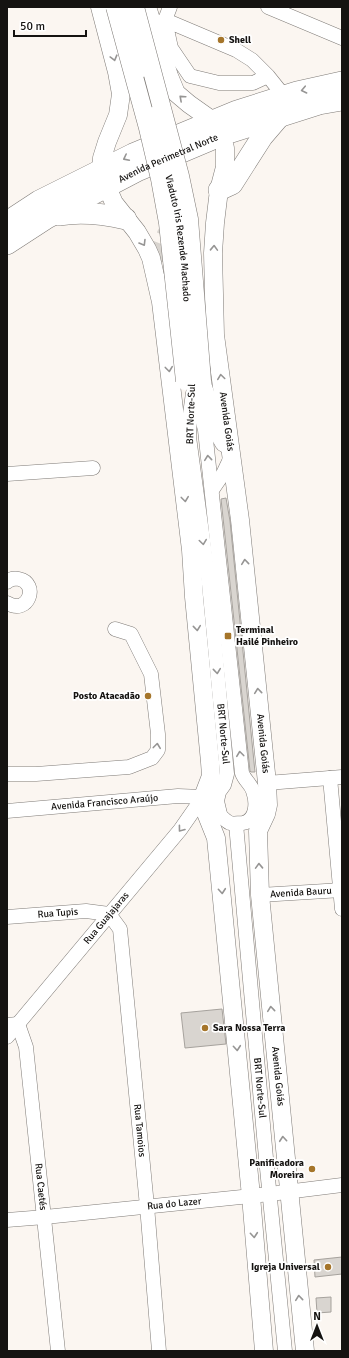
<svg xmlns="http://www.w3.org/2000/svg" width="349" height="1358" font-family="Signika,sans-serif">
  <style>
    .building { fill: #d9d5d0; stroke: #a6a29d }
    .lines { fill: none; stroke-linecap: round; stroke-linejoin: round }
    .major-tunnel { stroke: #d8d4cf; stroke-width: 18; stroke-dasharray: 18 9; stroke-linecap: butt }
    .minor-casing { stroke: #7f7b77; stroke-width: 15 }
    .major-casing { stroke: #7f7b77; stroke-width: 19 }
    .highway-casing { stroke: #7f7b77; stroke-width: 22 }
    .minor { stroke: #fff; stroke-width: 14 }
    .major { stroke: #fff; stroke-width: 18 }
    .highway { stroke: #fff; stroke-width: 21 }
    .minor-bridge-casing { stroke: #7f7b77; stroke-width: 15; stroke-linecap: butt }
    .major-bridge-casing { stroke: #7f7b77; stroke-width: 19; stroke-linecap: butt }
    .minor-bridge { stroke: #fff; stroke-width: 14 }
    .major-bridge { stroke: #fff; stroke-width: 18 }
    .oneway { stroke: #969594 }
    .poi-dot { fill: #a5752a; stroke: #fff; stroke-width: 1.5 }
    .labels { text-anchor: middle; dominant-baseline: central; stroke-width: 3.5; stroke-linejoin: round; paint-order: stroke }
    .poi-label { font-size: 10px; font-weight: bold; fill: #151311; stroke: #fff; text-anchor: start }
    .street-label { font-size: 10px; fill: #151311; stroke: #fff }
  </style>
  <rect width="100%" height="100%" fill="#fbf6f1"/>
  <!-- building -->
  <path class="building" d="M 226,498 L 230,521 L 255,772 L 251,772 L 250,771 L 221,499 Z
    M 222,1009 L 226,1044 L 185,1048 L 181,1013 Z
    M 342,1257 L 342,1274 L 315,1277 L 314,1260 Z
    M 331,1297 L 331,1312 L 317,1313 L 316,1298 Z"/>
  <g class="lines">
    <!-- major-tunnel -->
    <path class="major-tunnel" d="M 162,289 L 161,247 L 166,234 L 176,230"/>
    <!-- minor casing -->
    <g class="minor-casing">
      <g id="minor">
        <path d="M 268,7 L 342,38"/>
        <path d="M 156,24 L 165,20 L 170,7"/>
        <path d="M 268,76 L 253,83 L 219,83 L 190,76 L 171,48 L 165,20 L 236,50 L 252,60 L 268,76 L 284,96"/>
        <path d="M 192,379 L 205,430 L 242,773 C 245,781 251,784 253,791 C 257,802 257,820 243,823 C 238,823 234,824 230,823 C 221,819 210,804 203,797"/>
        <path id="s1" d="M 193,393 L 190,414 L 189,437 L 209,584 L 227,774 L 224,785 L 219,792 L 217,801 L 220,814"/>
        <path d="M 7,474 L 93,468"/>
        <path d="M 212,490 L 223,474 L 232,455"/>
        <path d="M 7,582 C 10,579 14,578 19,579 C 39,583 29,616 7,603"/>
        <path d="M 7,774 L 36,774 L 129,767 L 152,758 L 158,750 L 158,734 L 151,674 L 131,634 L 115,629"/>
        <path d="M 330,778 L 342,909"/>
        <path d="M 267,783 L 342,777"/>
        <path id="s2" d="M 7,811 L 178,796 L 203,797"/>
        <path id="s3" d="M 236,824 L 266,1158 L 285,1351"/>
        <path id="s4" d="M 260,895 L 342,890"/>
        <path id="s5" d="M 109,914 L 120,929 L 147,1206 L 159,1351"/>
        <path id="s6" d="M 7,917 L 86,911 L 109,914"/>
        <path id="s7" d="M 7,1025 L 18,1024 L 26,1047 L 58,1351"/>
        <path id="s8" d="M 7,1037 L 180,830 L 203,797"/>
        <path id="s9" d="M 7,1220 L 45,1217 L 270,1194 L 342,1185"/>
      </g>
    </g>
    <!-- major casing -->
    <g class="major-casing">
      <g id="major">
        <path d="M 100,7 L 117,72 L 121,94 L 118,115 L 107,142 L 102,158 L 101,170 L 104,180 L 114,203 L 137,232 L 147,249 L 151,258 L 161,302 L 191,550 L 194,597 L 210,762 L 211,776 L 203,797 L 204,808 L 216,838 L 251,1196 L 264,1351"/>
        <path id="s10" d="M 147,7 L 169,76 L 176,93 L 189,104 L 213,121 L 219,127 L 225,148 L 225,167 L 219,190 L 215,223 L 213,253 L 215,335 L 240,520 L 267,783 L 268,805 L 266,814 L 258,831 L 260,895 L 305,1351"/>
        <path d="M 202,381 L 203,387 L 219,434 L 224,443"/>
      </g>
    </g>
    <!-- highway casing -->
    <g class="highway-casing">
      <g id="highway">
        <path d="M 219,190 L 232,184 L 262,137 L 280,116"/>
        <path d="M 60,215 C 82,211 104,214 126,219"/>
        <path d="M 7,222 L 39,201 L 133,154 L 237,111 L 297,92 L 342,82"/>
        <path id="s11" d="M 7,244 L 47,218 L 139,170 L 222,135 L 319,104 L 342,100"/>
      </g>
    </g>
    <!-- minor -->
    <use href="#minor" class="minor"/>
    <!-- major -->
    <use href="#major" class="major"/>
    <!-- highway -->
    <use href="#highway" class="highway"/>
    <!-- minor-bridge casing -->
    <g class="minor-bridge-casing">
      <g id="minor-bridge">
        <path d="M 124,7 L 142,70"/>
        <path id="s12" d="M 153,114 L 178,215 L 184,262 L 190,353"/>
      </g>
    </g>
    <!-- major-bridge casing -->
    <g class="major-bridge-casing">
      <path id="major-bridge" d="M 115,7 L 148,128 L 160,179 L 168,223 L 185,381
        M 135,7 L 180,176 L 189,219 L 202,381"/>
    </g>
    <!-- minor-bridge -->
    <use href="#minor-bridge" class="minor-bridge"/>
    <!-- major-bridge -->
    <use href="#major-bridge" class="major-bridge"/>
  </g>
  <!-- one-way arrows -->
  <defs><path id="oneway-chevron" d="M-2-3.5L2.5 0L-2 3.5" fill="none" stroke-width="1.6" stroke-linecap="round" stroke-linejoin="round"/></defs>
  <g class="oneway">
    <use href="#oneway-chevron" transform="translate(114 58) rotate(75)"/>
    <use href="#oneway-chevron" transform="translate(304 90) rotate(168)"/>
    <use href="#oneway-chevron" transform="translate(182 98) rotate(-138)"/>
    <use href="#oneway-chevron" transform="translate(126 158) rotate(153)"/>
    <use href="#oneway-chevron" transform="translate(143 243) rotate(59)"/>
    <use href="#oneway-chevron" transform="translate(214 248) rotate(-88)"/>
    <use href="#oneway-chevron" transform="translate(169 369) rotate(83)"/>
    <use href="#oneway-chevron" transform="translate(221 377) rotate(-98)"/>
    <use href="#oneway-chevron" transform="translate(208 458) rotate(-96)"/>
    <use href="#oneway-chevron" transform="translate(185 499) rotate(83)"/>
    <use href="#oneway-chevron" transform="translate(203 542) rotate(82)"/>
    <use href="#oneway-chevron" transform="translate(245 562) rotate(-96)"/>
    <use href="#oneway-chevron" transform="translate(197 628) rotate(84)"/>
    <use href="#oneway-chevron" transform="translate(217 671) rotate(84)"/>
    <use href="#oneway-chevron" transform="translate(258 691) rotate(-96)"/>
    <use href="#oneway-chevron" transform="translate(157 746) rotate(-83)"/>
    <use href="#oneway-chevron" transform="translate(240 754) rotate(-97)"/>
    <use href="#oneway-chevron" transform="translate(181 829) rotate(127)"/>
    <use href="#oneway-chevron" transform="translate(259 866) rotate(-92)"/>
    <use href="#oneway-chevron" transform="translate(222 891) rotate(85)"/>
    <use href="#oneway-chevron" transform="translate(271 1009) rotate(-96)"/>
    <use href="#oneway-chevron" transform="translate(237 1048) rotate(85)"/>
    <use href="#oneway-chevron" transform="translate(283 1139) rotate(-95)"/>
    <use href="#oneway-chevron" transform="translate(254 1235) rotate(85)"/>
    <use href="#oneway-chevron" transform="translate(299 1298) rotate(-96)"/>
  </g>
  <!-- markers -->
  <g class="poi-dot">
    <circle cx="221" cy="40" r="4"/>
    <rect x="224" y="632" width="8" height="8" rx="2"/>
    <circle cx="148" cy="696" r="4"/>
    <circle cx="205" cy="1028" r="4"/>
    <circle cx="312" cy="1169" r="4"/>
    <circle cx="328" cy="1267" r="4"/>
  </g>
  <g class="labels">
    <!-- poi labels -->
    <g class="poi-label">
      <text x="229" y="40">Shell</text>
      <text x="236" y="630">Terminal<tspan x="236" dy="12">Hailé Pinheiro</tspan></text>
      <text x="140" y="696" text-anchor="end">Posto Atacadão</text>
      <text x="213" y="1028">Sara Nossa Terra</text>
      <text x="304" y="1163" text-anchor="end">Panificadora<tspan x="304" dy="12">Moreira</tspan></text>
      <text x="320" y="1267" text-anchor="end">Igreja Universal</text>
    </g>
    <!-- street labels -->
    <g class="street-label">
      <text stroke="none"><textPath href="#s11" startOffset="183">Avenida Perimetral Norte</textPath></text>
      <text stroke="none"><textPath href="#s12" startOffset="127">Viaduto Iris Rezende Machado</textPath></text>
      <text transform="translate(191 414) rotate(-88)">BRT Norte-Sul</text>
      <text stroke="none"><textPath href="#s10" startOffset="443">Avenida Goiás</textPath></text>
      <text stroke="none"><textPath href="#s1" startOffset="343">BRT Norte-Sul</textPath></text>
      <text stroke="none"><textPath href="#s10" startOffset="767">Avenida Goiás</textPath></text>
      <text stroke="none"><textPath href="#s2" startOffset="98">Avenida Francisco Araújo</textPath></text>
      <text stroke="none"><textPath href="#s4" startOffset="41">Avenida Bauru</textPath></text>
      <text stroke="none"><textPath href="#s6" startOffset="51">Rua Tupis</textPath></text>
      <text stroke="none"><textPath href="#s8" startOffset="155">Rua Guajajaras</textPath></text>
      <text stroke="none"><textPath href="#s10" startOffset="1103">Avenida Goiás</textPath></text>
      <text stroke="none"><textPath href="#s3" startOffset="265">BRT Norte-Sul</textPath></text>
      <text stroke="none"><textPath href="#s5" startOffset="221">Rua Tamoios</textPath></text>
      <text stroke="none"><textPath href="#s7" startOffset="176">Rua Caetés</textPath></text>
      <text stroke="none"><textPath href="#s9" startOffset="168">Rua do Lazer</textPath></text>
    </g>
  </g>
  <!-- border -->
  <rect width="349" height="1358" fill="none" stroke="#151311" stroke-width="16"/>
  <!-- north arrow -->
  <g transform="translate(317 1326)" stroke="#ffffff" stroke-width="3" paint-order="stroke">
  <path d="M0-3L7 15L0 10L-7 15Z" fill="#151311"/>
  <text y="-6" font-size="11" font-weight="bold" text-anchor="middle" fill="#151311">N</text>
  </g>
  <!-- scale -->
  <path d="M14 30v6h72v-6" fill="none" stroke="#151311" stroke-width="2"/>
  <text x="20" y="30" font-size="12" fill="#151311" stroke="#ffffff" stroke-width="3" paint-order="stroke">50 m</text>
</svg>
